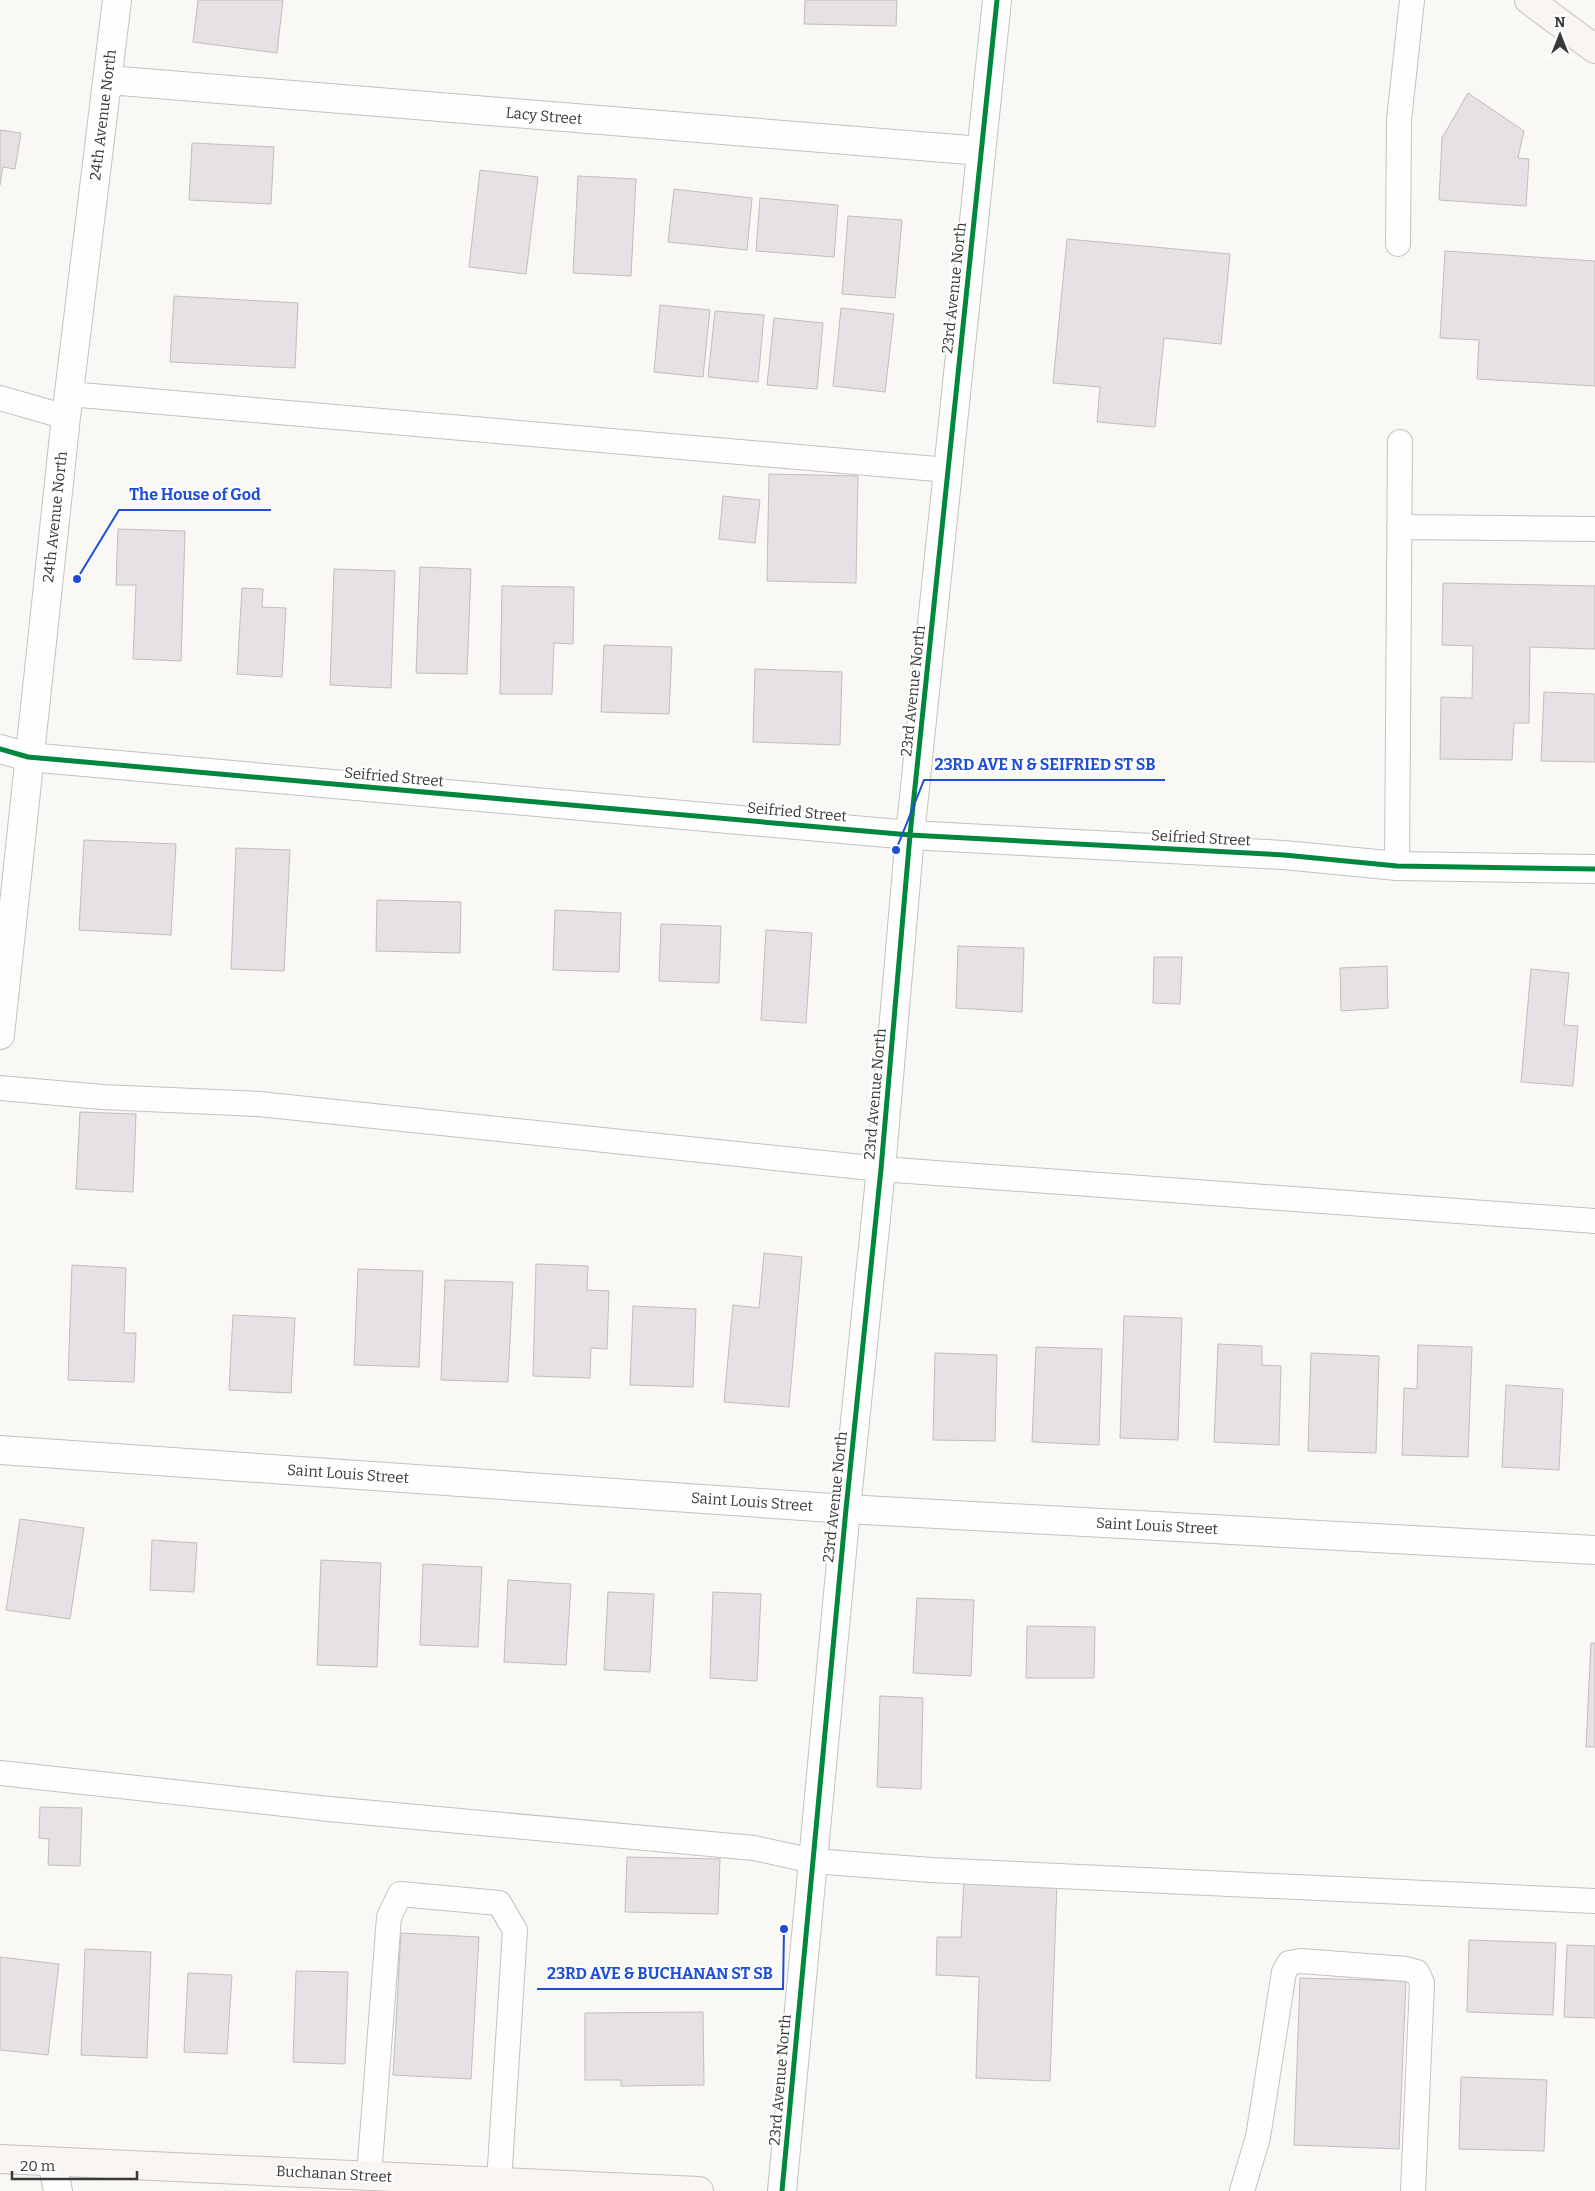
<svg xmlns="http://www.w3.org/2000/svg" width="1595" height="2191" font-family="Bitter,serif">
  <style>
    .building { fill: #e7e0e4; stroke: #c0bebd }
    .lines { fill: none; stroke-linecap: round; stroke-linejoin: round }
    .lane-casing { stroke: #c3c2c0; stroke-width: 26 }
    .street-casing { stroke: #c3c2c0; stroke-width: 30 }
    .secondary-casing { stroke: #c3c2c0; stroke-width: 30 }
    .lane { stroke: #fefefe; stroke-width: 24 }
    .street { stroke: #fefefe; stroke-width: 28 }
    .secondary { stroke: #f8f5f3; stroke-width: 28 }
    .cycleway-casing { stroke: #fff; stroke-width: 8 }
    .cycleway { stroke: #00873e; stroke-width: 5 }
    .labels { text-anchor: middle; dominant-baseline: central; stroke-width: 4; stroke-linejoin: round; paint-order: stroke }
    .street-label { font-size: 15px; fill: #3a3937; stroke: #fff }
    .leader { fill: none; stroke: #1d4ed8; stroke-width: 2 }
    .callout-dot { fill: #1d4ed8; stroke: #fff; stroke-width: 2 }
    .callout-label { font-size: 16px; text-anchor: middle; font-weight: bold; fill: #1d4ed8; stroke: #fff; stroke-width: 4; stroke-linejoin: round; paint-order: stroke }
  </style>
  <rect width="100%" height="100%" fill="#faf8f5"/>
  <!-- building -->
  <path class="building" d="M 198,0 L 283,0 L 277,53 L 193,42 Z
    M 805,0 L 897,0 L 896,26 L 804,24 Z
    M 1468,93 L 1524,131 L 1518,158 L 1529,159 L 1526,206 L 1439,200 L 1442,138 Z
    M 0,130 L 21,133 L 15,169 L 3,167 L 0,185 Z
    M 192,143 L 274,147 L 271,204 L 189,200 Z
    M 480,170 L 538,177 L 526,274 L 469,267 Z
    M 578,176 L 636,179 L 631,276 L 573,273 Z
    M 674,189 L 752,198 L 747,250 L 668,242 Z
    M 760,198 L 838,205 L 834,257 L 756,251 Z
    M 848,216 L 902,220 L 895,298 L 842,294 Z
    M 1067,239 L 1230,254 L 1221,344 L 1164,338 L 1155,427 L 1097,422 L 1100,387 L 1053,383 Z
    M 1445,251 L 1595,261 L 1595,386 L 1477,379 L 1479,340 L 1440,338 Z
    M 174,296 L 298,303 L 295,368 L 170,362 Z
    M 660,305 L 710,310 L 703,377 L 654,372 Z
    M 841,308 L 894,314 L 885,392 L 833,386 Z
    M 715,311 L 764,315 L 758,382 L 708,377 Z
    M 774,318 L 823,323 L 817,389 L 767,385 Z
    M 769,474 L 858,476 L 856,583 L 767,581 Z
    M 723,496 L 760,500 L 755,543 L 719,539 Z
    M 118,529 L 185,531 L 181,661 L 133,659 L 136,585 L 116,585 Z
    M 420,567 L 471,569 L 467,674 L 416,673 Z
    M 334,569 L 395,571 L 391,688 L 330,685 Z
    M 1443,583 L 1595,586 L 1595,649 L 1530,647 L 1529,723 L 1514,723 L 1512,760 L 1440,759 L 1441,697 L 1472,698 L 1473,646 L 1442,645 Z
    M 502,586 L 574,587 L 573,644 L 554,643 L 552,694 L 500,694 Z
    M 242,588 L 263,589 L 262,607 L 286,608 L 282,677 L 237,674 Z
    M 604,645 L 672,647 L 669,714 L 601,712 Z
    M 755,669 L 842,672 L 840,745 L 753,742 Z
    M 1544,692 L 1595,694 L 1595,762 L 1541,761 Z
    M 84,840 L 176,844 L 171,935 L 79,930 Z
    M 236,848 L 290,850 L 284,971 L 231,969 Z
    M 377,900 L 461,902 L 460,953 L 376,951 Z
    M 555,910 L 621,913 L 619,972 L 553,970 Z
    M 661,924 L 721,926 L 719,983 L 659,981 Z
    M 766,930 L 812,933 L 806,1023 L 761,1020 Z
    M 958,946 L 1024,948 L 1022,1012 L 956,1008 Z
    M 1154,957 L 1182,957 L 1180,1004 L 1153,1003 Z
    M 1387,966 L 1388,1008 L 1341,1011 L 1340,968 Z
    M 1531,969 L 1569,973 L 1564,1025 L 1578,1026 L 1573,1086 L 1521,1082 Z
    M 80,1112 L 136,1114 L 133,1192 L 76,1189 Z
    M 764,1253 L 802,1257 L 789,1407 L 724,1402 L 733,1305 L 759,1308 Z
    M 536,1264 L 588,1266 L 587,1290 L 609,1291 L 607,1349 L 591,1348 L 590,1378 L 533,1376 Z
    M 72,1265 L 126,1268 L 124,1333 L 136,1333 L 134,1382 L 68,1380 Z
    M 358,1269 L 423,1271 L 419,1367 L 354,1365 Z
    M 445,1280 L 513,1282 L 508,1382 L 441,1380 Z
    M 633,1306 L 696,1309 L 693,1387 L 630,1385 Z
    M 233,1315 L 295,1318 L 291,1393 L 229,1390 Z
    M 1124,1316 L 1182,1318 L 1178,1440 L 1120,1438 Z
    M 1218,1344 L 1262,1346 L 1262,1365 L 1281,1366 L 1279,1445 L 1214,1442 Z
    M 1418,1345 L 1472,1347 L 1468,1457 L 1402,1455 L 1404,1388 L 1417,1389 Z
    M 1036,1347 L 1102,1349 L 1099,1445 L 1032,1442 Z
    M 935,1353 L 997,1355 L 995,1441 L 933,1440 Z
    M 1311,1353 L 1379,1356 L 1376,1453 L 1308,1451 Z
    M 1506,1385 L 1563,1389 L 1559,1470 L 1502,1467 Z
    M 20,1519 L 84,1528 L 70,1619 L 6,1610 Z
    M 152,1540 L 197,1543 L 194,1592 L 150,1590 Z
    M 321,1560 L 381,1563 L 377,1667 L 317,1665 Z
    M 423,1564 L 482,1567 L 478,1647 L 420,1645 Z
    M 508,1580 L 571,1584 L 566,1665 L 504,1662 Z
    M 608,1592 L 654,1594 L 650,1672 L 604,1670 Z
    M 713,1592 L 761,1594 L 757,1681 L 710,1678 Z
    M 917,1598 L 974,1600 L 971,1676 L 913,1673 Z
    M 1027,1626 L 1095,1627 L 1094,1678 L 1026,1678 Z
    M 1591,1643 L 1595,1643 L 1595,1747 L 1586,1747 Z
    M 880,1696 L 923,1698 L 921,1789 L 877,1787 Z
    M 40,1807 L 82,1808 L 80,1866 L 48,1865 L 49,1839 L 39,1838 Z
    M 627,1857 L 720,1859 L 718,1914 L 625,1912 Z
    M 964,1879 L 1057,1883 L 1050,2081 L 976,2078 L 979,1977 L 936,1975 L 937,1937 L 961,1937 Z
    M 401,1933 L 479,1937 L 471,2079 L 393,2075 Z
    M 1469,1940 L 1556,1943 L 1553,2015 L 1467,2012 Z
    M 1567,1945 L 1595,1946 L 1595,2018 L 1564,2017 Z
    M 85,1949 L 151,1952 L 147,2058 L 81,2055 Z
    M 0,1957 L 59,1964 L 48,2055 L 0,2050 Z
    M 296,1971 L 348,1972 L 345,2064 L 293,2062 Z
    M 188,1973 L 232,1975 L 227,2054 L 184,2052 Z
    M 1300,1978 L 1406,1981 L 1399,2149 L 1294,2145 Z
    M 703,2012 L 704,2085 L 621,2086 L 621,2080 L 585,2080 L 585,2013 Z
    M 1461,2077 L 1547,2080 L 1544,2151 L 1459,2149 Z"/>
  <g class="lines">
    <!-- lane casing -->
    <g class="lane-casing">
      <path id="lane" d="M 1398,244 L 1399,120 L 1412,0
        M 69,394 L 948,470
        M 0,398 L 66,417
        M 1399,527 L 1595,529
        M 1397,866 L 1400,442
        M 0,1088 L 102,1097 L 259,1104 L 881,1169 L 1595,1221
        M 0,1773 L 329,1809 L 754,1848 L 813,1861 L 931,1870 L 1595,1901
        M 369,2176 L 389,1917 L 400,1894 L 499,1903 L 515,1930 L 499,2182
        M 1242,2191 L 1258,2137 L 1284,1972 L 1289,1963 L 1301,1961 L 1406,1969 L 1417,1972 L 1422,1983 L 1413,2191"/>
    </g>
    <!-- street casing -->
    <g class="street-casing">
      <path id="street" d="M 108,80 L 981,151
        M 0,749 L 28,757 L 910,835 L 1284,855 L 1397,866 L 1595,869
        M 0,1035 L 66,417 L 117,0
        M 0,1450 L 846,1509 L 1595,1550
        M 52,2162 L 58,2191
        M 782,2191 L 846,1509 L 881,1169 L 910,835 L 997,0"/>
    </g>
    <!-- secondary casing -->
    <g class="secondary-casing">
      <path id="secondary" d="M 1529,0 L 1595,49
        M 0,2159 L 699,2191"/>
    </g>
    <!-- lane -->
    <use href="#lane" class="lane"/>
    <!-- street -->
    <use href="#street" class="street"/>
    <!-- secondary -->
    <use href="#secondary" class="secondary"/>
    <!-- cycleway casing -->
    <g class="cycleway-casing">
      <path id="cycleway" d="M 0,749 L 28,757 L 910,835 L 1284,855 L 1397,866 L 1595,869
        M 782,2191 L 846,1509 L 881,1169 L 910,835 L 997,0"/>
    </g>
    <!-- cycleway -->
    <use href="#cycleway" class="cycleway"/>
  </g>
  <g class="labels">
    <!-- street labels -->
    <g class="street-label">
      <text transform="translate(103 115) rotate(-83)">24th Avenue North</text>
      <text transform="translate(544 116) rotate(5)">Lacy Street</text>
      <text transform="translate(954 288) rotate(-84)">23rd Avenue North</text>
      <text transform="translate(55 517) rotate(-84)">24th Avenue North</text>
      <text transform="translate(913 691) rotate(-84)">23rd Avenue North</text>
      <text transform="translate(394 777) rotate(5)">Seifried Street</text>
      <text transform="translate(797 812) rotate(5)">Seifried Street</text>
      <text transform="translate(1201 838) rotate(3)">Seifried Street</text>
      <text transform="translate(875 1094) rotate(-85)">23rd Avenue North</text>
      <text transform="translate(348 1474) rotate(4)">Saint Louis Street</text>
      <text transform="translate(835 1497) rotate(-84)">23rd Avenue North</text>
      <text transform="translate(752 1502) rotate(4)">Saint Louis Street</text>
      <text transform="translate(1157 1526) rotate(3)">Saint Louis Street</text>
      <text transform="translate(780 2080) rotate(-85)">23rd Avenue North</text>
      <text transform="translate(334 2174) rotate(3)">Buchanan Street</text>
    </g>
  </g>
  <!-- callouts -->
  <path class="leader" d="M77 579L119 510H271M896 850L924 780H1165M784 1929L783 1989H537"/>
  <g class="callout-dot">
    <circle cx="77" cy="579" r="5"/>
    <circle cx="896" cy="850" r="5"/>
    <circle cx="784" cy="1929" r="5"/>
  </g>
  <g class="callout-label">
    <text x="195" y="500">The House of God</text>
    <text x="1045" y="770">23RD AVE N &amp; SEIFRIED ST SB</text>
    <text x="660" y="1979">23RD AVE &amp; BUCHANAN ST SB</text>
  </g>
  <!-- north arrow -->
  <g transform="translate(1560 35)" stroke="#ffffff" stroke-width="4" paint-order="stroke">
  <path d="M0-4L9 19L0 12L-9 19Z" fill="#3a3937"/>
  <text y="-8" font-size="14" font-weight="bold" text-anchor="middle" fill="#3a3937">N</text>
  </g>
  <!-- scale -->
  <path d="M12 2171v8h125v-8" fill="none" stroke="#3a3937" stroke-width="2.5"/>
  <text x="20" y="2171" font-size="15" fill="#3a3937" stroke="#ffffff" stroke-width="4" paint-order="stroke">20 m</text>
</svg>
